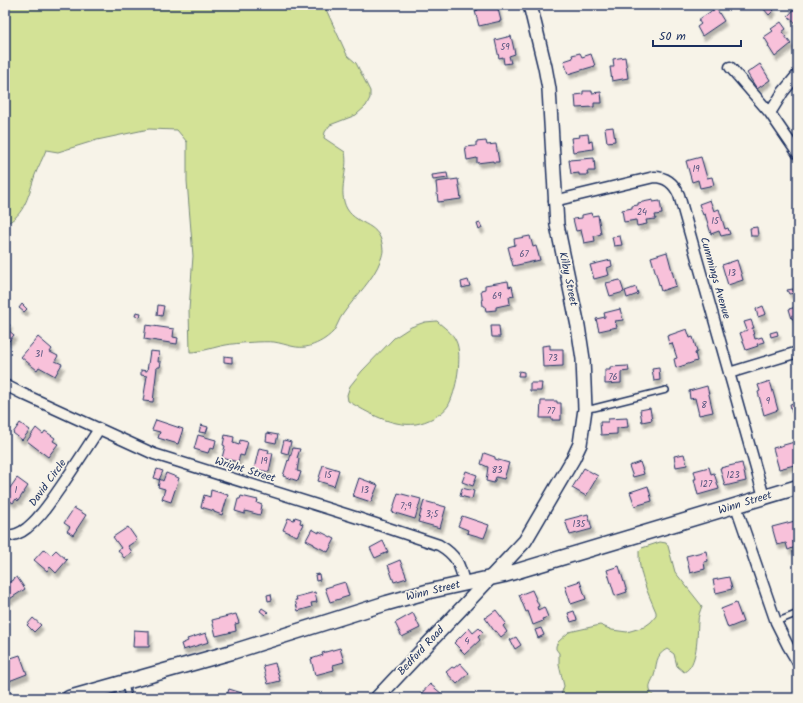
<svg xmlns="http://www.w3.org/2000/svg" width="803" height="703" font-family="Kalam,sans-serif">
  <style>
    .green { fill: #d3e296; stroke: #77887a }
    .building { fill: #f8c1da; stroke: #1b2f5e; filter: url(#shadow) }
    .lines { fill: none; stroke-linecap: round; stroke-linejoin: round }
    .service-casing { stroke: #1b2f5e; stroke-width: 8 }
    .minor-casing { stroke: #1b2f5e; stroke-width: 13 }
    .tertiary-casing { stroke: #1b2f5e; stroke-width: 16 }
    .secondary-casing { stroke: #1b2f5e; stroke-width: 17 }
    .service { stroke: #f7f3e8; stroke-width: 5 }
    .minor { stroke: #f7f3e8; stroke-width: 10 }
    .tertiary { stroke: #f7f3e8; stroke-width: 13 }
    .secondary { stroke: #f7f3e8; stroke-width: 14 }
    .labels { text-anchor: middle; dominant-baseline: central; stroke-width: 3.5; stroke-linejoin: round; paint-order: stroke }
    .number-label { font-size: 9px; fill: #52547d }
    .street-label { font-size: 11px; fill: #1b2f5e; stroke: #f7f3e8 }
  </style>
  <defs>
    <filter id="shadow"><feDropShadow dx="2.5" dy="4.5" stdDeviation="1" flood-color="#0004"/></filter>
  </defs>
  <rect width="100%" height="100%" fill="#f7f3e8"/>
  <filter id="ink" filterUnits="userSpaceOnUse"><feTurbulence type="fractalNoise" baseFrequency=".025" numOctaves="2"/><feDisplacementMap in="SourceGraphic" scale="8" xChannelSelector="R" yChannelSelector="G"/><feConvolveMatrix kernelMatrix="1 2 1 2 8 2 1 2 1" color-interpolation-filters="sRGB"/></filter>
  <g filter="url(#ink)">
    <!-- green -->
    <path class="green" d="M 5,5 L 324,5 L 347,55 L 356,63 L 370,91 L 370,98 L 366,106 L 356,115 L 330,125 L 325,132 L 324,138 L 345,152 C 349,171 337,191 347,209 C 358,227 381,221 383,250 C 383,253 382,256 381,259 C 373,281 356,295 343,314 C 339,319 337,327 333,332 C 326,339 319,343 310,346 C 297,350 287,344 274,342 C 264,341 236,343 226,345 C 214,347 202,352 190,352 L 189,310 L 193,256 L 187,181 L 187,142 L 177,130 L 149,129 L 97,140 L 58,152 L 46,150 C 43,158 38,167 35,175 C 29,193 25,216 5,224 Z
      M 437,321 C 443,327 453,333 456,341 C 463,355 456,393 448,406 C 442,415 427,422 416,424 C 392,427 368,413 348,401 L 347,395 L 350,386 L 362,371 L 394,338 L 411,327 L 425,322 Z
      M 660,542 L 666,543 L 668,546 L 675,572 L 702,606 C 700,611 698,616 698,622 C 697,635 698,666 684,672 L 677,666 L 674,654 L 667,649 C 655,655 657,665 654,676 C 652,681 649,684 650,690 C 651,693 653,696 655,698 L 560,698 L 564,686 L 559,665 L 559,653 L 556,649 L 556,646 L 558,642 L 569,632 L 600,625 L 612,630 L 627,632 L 644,627 L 651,622 L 656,616 L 656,612 C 648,593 638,573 639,551 L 642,548 Z"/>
    <!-- building -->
    <path class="building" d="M 476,5 L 497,5 L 501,21 L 479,26 L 475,11 L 478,10 Z
      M 767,5 L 770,5 L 774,10 L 769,15 L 763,8 Z
      M 798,5 L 798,25 L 788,16 Z
      M 716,8 L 724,21 L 702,36 L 697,27 L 701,24 L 698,20 Z
      M 781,22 L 786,29 L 782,32 L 791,44 L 775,57 L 768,46 L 769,45 L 764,37 L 773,31 L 771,29 Z
      M 511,36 L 515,54 L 509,56 L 511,63 L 504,64 L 503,57 L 499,58 L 495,40 Z
      M 580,53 L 582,57 L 591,54 L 595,66 L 568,74 L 564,61 L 573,58 L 572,55 Z
      M 625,57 L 628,78 L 612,81 L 610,67 L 614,67 L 613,59 Z
      M 760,64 L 770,80 L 757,89 L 747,73 Z
      M 583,91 L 592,91 L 592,93 L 601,92 L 602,103 L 594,103 L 594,107 L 576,108 L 575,95 L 583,94 Z
      M 613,127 L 615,141 L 607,142 L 605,128 Z
      M 588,134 L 589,142 L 592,141 L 593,149 L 573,152 L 571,138 L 580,137 L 579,135 Z
      M 486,141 L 487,145 L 496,144 L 499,162 L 493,162 L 493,161 L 477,163 L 477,158 L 467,160 L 465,147 L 476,146 L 476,142 Z
      M 701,157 L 707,178 L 712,177 L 714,185 L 700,188 L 698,180 L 692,182 L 686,161 Z
      M 594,158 L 595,171 L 587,171 L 588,175 L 579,175 L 579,173 L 571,174 L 569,160 Z
      M 447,173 L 448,178 L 433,180 L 432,175 Z
      M 458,179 L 461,199 L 438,202 L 436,182 Z
      M 653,200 L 653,202 L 660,201 L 662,214 L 655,215 L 656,219 L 646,220 L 647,224 L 637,226 L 636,220 L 624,222 L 622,210 L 632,208 L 632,206 L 638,205 L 638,203 Z
      M 710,200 L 714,211 L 719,209 L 725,229 L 728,228 L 730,234 L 721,236 L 719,231 L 711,234 L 705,214 L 703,215 L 699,204 Z
      M 591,213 L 592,216 L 598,215 L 601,234 L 594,236 L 595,241 L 584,243 L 581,230 L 576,231 L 573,219 L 582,218 L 582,215 Z
      M 480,223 L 482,228 L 479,230 L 477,224 Z
      M 757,227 L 758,236 L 751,236 L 750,228 Z
      M 530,236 L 533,247 L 536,246 L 540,260 L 513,266 L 508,247 L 515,245 L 514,239 Z
      M 620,236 L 622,245 L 614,246 L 612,237 Z
      M 667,252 L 676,286 L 661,291 L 651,257 Z
      M 611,260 L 612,266 L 607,268 L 609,275 L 594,279 L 590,265 Z
      M 737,260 L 743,280 L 728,285 L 722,265 Z
      M 468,280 L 470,286 L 462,288 L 461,282 Z
      M 620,280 L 624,292 L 610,296 L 606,283 Z
      M 508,281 L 509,287 L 512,286 L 514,296 L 509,297 L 510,304 L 496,307 L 496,310 L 486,311 L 485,306 L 483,306 L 481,290 L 485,289 L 485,285 Z
      M 636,287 L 638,294 L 627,298 L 625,291 Z
      M 793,289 L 795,293 L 789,294 L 787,290 Z
      M 22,304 L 27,309 L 24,312 L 19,308 Z
      M 158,305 L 164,306 L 162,316 L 157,315 Z
      M 763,306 L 766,314 L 758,317 L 756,309 Z
      M 796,307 L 798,308 L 798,317 L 792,319 L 789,309 Z
      M 620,309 L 623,320 L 615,321 L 617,327 L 599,331 L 596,319 L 605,317 L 604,313 Z
      M 136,312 L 141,313 L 140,317 L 135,316 Z
      M 751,320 L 754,328 L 752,328 L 755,339 L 762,337 L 764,342 L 757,344 L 758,346 L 746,350 L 740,333 L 747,330 L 744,322 Z
      M 5,321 L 10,325 L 7,329 L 14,335 L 9,341 L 7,339 L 5,341 Z
      M 146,325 L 174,329 L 173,337 L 178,338 L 177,344 L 144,339 Z
      M 491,326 L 499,326 L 500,337 L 492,337 Z
      M 687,329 L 690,338 L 693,337 L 697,352 L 695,353 L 697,361 L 676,368 L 674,359 L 677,358 L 672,343 L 669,344 L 667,336 Z
      M 777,331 L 778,335 L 771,337 L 770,333 Z
      M 38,337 L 52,349 L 50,352 L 58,356 L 55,361 L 62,364 L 55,376 L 39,367 L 37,370 L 21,357 Z
      M 550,345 L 550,349 L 563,349 L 563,366 L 543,367 L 542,346 Z
      M 150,351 L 159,352 L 158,362 L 161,362 L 160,367 L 157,367 L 153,402 L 143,401 L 147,376 L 141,375 L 141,370 L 147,371 Z
      M 224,356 L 232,357 L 232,363 L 224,362 Z
      M 628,366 L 629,371 L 621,372 L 621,383 L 605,384 L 605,370 L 610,370 L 610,367 Z
      M 659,368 L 660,380 L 654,381 L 652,369 Z
      M 519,371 L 524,372 L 524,376 L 518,376 Z
      M 770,381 L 778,410 L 764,415 L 758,392 L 760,391 L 758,385 Z
      M 530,383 L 542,383 L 541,391 L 530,391 Z
      M 707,386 L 713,412 L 699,415 L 695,398 L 690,399 L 689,391 Z
      M 541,401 L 557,401 L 557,403 L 561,403 L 561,420 L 552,420 L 552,418 L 540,418 Z
      M 798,402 L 798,411 L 792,413 L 790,404 Z
      M 650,408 L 652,420 L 642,422 L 640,410 Z
      M 627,418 L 628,427 L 617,428 L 617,434 L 601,435 L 600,422 L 608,422 L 608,419 Z
      M 156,420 L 183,429 L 178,444 L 158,438 L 160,432 L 152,430 Z
      M 20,423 L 30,430 L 22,440 L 13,433 Z
      M 201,425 L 208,427 L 206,433 L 199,432 Z
      M 36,428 L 43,434 L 45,431 L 55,438 L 53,441 L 58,444 L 48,457 L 27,441 Z
      M 267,433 L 278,435 L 276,443 L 266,441 Z
      M 198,435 L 216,440 L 214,449 L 210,448 L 208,453 L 194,449 Z
      M 225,435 L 234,437 L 233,443 L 239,445 L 240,440 L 248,442 L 244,456 L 240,455 L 238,462 L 222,458 L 225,446 L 223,445 Z
      M 284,440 L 291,442 L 288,454 L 281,452 Z
      M 798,441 L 798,464 L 779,469 L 773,448 Z
      M 259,448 L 269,450 L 268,453 L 273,453 L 269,472 L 254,469 Z
      M 293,448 L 300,449 L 297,458 L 299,459 L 297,471 L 301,472 L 298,481 L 283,476 L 288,460 L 289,461 Z
      M 484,453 L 495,457 L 495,459 L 509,463 L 504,479 L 496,477 L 494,483 L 486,481 L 488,467 L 481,464 Z
      M 684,454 L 687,465 L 676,467 L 674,456 Z
      M 640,462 L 644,474 L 633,477 L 629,466 Z
      M 742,463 L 746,481 L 725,486 L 720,468 Z
      M 323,465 L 339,470 L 334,486 L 318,481 Z
      M 709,467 L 711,474 L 714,473 L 719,489 L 698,495 L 694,479 L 696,479 L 694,471 Z
      M 584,468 L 598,476 L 586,496 L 572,488 Z
      M 157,469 L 163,471 L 159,480 L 154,478 Z
      M 466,471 L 477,475 L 473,486 L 462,482 Z
      M 166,473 L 179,478 L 171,502 L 162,499 L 165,489 L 158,487 L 160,479 L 163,481 Z
      M 17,478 L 28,486 L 18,501 L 16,499 L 13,503 L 5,497 L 5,495 Z
      M 359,478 L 378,485 L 371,502 L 353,496 Z
      M 648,486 L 652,501 L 635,506 L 630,492 Z
      M 462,488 L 474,491 L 472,499 L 460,496 Z
      M 211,490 L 228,495 L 222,515 L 214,512 L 214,511 L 201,507 L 204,495 L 210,497 Z
      M 398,493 L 421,499 L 415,519 L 392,512 Z
      M 241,496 L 258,500 L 257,503 L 262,505 L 260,515 L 245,511 L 245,514 L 235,511 L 238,499 L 240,499 Z
      M 424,501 L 446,507 L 440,528 L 418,522 Z
      M 74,508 L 86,515 L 73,535 L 67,531 L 70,527 L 64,523 Z
      M 588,514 L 592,529 L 570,535 L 565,520 Z
      M 462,516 L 489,525 L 484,538 L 467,533 L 468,530 L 458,526 Z
      M 295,517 L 301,519 L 300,523 L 303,524 L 297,536 L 283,530 L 288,518 L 294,520 Z
      M 795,521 L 798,533 L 798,539 L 793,541 L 795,547 L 788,550 L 786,543 L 777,545 L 772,527 Z
      M 128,527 L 137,540 L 128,546 L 132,552 L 124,558 L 118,550 L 121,548 L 113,537 Z
      M 312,529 L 319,533 L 319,531 L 335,539 L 328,552 L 314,545 L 314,544 L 306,540 Z
      M 383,541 L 388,552 L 375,558 L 370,548 Z
      M 44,549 L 51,555 L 56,550 L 67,560 L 56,573 L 50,567 L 47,571 L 34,560 Z
      M 706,551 L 708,561 L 704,562 L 705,569 L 690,573 L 686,556 Z
      M 400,560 L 407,578 L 394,582 L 388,565 Z
      M 619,566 L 627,592 L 615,596 L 607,570 Z
      M 319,574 L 320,580 L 316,581 L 315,575 Z
      M 17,577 L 25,589 L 5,602 L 5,585 Z
      M 729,577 L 732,589 L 716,593 L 713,580 Z
      M 580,581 L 586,599 L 571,604 L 565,586 Z
      M 345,582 L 349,596 L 330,602 L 325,588 Z
      M 532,590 L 539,606 L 537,607 L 538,610 L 544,607 L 548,617 L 542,619 L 543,621 L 533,625 L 528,611 L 526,612 L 519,595 Z
      M 315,592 L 317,602 L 311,603 L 312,607 L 298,611 L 295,600 L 297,600 L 296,597 Z
      M 271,594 L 272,600 L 268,601 L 267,595 Z
      M 736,603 L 743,622 L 728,628 L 721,609 Z
      M 262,608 L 268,612 L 265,615 L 260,611 Z
      M 496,610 L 506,623 L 503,626 L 507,632 L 501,637 L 496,631 L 495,632 L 485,618 Z
      M 574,611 L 577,620 L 571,622 L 568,613 Z
      M 413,613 L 420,628 L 402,637 L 395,623 Z
      M 236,614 L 239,623 L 235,624 L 236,631 L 216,636 L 212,620 Z
      M 33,618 L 41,625 L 34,632 L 27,625 Z
      M 469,628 L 473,633 L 479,628 L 483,632 L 478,637 L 480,640 L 465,654 L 454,643 Z
      M 541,628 L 544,635 L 538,638 L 535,630 Z
      M 134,630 L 149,631 L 149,647 L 133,647 Z
      M 206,633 L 209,642 L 183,650 L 181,644 L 188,641 L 187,639 Z
      M 516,637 L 521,645 L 515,649 L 510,640 Z
      M 340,648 L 344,662 L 333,665 L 334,670 L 315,675 L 311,659 L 323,655 L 322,653 Z
      M 20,655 L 27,674 L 9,681 L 5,669 L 5,660 Z
      M 275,663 L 280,681 L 268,684 L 263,666 Z
      M 460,663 L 469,673 L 457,684 L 446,672 L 452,667 L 454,668 Z
      M 430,684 L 442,694 L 438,698 L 423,698 L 420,695 Z
      M 229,689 L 245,694 L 244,698 L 226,698 Z
      M 781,694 L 786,698 L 777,698 Z"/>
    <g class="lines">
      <!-- service casing -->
      <g class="service-casing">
        <path id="service" d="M 586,409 L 594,408 L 666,390
          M 776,622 L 798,613
          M 125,683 L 128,698"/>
      </g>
      <!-- minor casing -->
      <g class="minor-casing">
        <path id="minor" d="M 730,67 L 770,113 L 798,154
          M 770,113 L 783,92 L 798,74
          M 554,201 L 654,177 C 666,177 674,183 679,195 L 764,497
          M 729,373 L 798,352
          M 5,385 L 23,394 L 154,454 L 358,518 L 439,545 C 456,555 460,564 464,583
          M 736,506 L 776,622 L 788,646 L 798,663
          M 5,536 C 13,536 21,533 27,528 C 41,517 50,502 60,488 C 74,468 86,449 99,429"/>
      </g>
      <!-- tertiary casing -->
      <g class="tertiary-casing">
        <path id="tertiary" d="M 377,698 L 525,541 L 573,459 L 580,444 L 585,409 L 583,359 L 578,326 L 557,225 L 549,89 L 545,67 L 530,5"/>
      </g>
      <!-- secondary casing -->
      <g class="secondary-casing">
        <path id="secondary" d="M 69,698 L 232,652 L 387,603 L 430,591 L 504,575 L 798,487"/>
      </g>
      <!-- service -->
      <use href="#service" class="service"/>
      <!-- minor -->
      <use href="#minor" class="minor"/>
      <!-- tertiary -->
      <use href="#tertiary" class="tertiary"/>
      <!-- secondary -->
      <use href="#secondary" class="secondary"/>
    </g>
  </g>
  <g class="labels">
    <!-- number labels -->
    <g class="number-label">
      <text x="505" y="47">59</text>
      <text x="696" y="169">19</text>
      <text x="642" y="212">24</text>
      <text x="715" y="221">15</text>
      <text x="524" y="254">67</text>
      <text x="732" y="273">13</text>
      <text x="497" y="296">69</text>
      <text x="39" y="354">31</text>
      <text x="553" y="358">73</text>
      <text x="613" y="377">76</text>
      <text x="768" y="401">9</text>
      <text x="704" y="405">8</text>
      <text x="551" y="411">77</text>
      <text x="264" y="461">19</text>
      <text x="497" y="470">83</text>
      <text x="328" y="475">15</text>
      <text x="733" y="475">123</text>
      <text x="706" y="484">127</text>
      <text x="16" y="490">1</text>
      <text x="365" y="490">13</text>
      <text x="406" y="506">7;9</text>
      <text x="432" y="514">3;5</text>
      <text x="579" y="524">135</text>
      <text x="467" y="641">4</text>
    </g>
    <!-- street labels -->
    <g class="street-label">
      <text transform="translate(715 278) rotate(74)">Cummings Avenue</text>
      <text transform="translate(568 279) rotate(78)">Kilby Street</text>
      <text transform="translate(245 470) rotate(17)">Wright Street</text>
      <text transform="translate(48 483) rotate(-54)">David Circle</text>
      <text transform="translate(745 503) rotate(-17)">Winn Street</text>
      <text transform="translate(433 591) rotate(-14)">Winn Street</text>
      <text transform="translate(421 651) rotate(-47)">Bedford Road</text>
    </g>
  </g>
  <!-- margin -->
  <rect width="803" height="703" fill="none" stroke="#f7f3e8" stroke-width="20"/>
  <rect x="10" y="10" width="783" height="683" fill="none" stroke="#1b2f5e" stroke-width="1.5" filter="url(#ink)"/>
  <!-- scale -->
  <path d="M653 40v6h88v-6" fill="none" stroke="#1b2f5e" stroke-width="2"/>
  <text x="659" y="40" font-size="12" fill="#1b2f5e" stroke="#f7f3e8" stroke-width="3" paint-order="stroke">50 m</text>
</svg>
